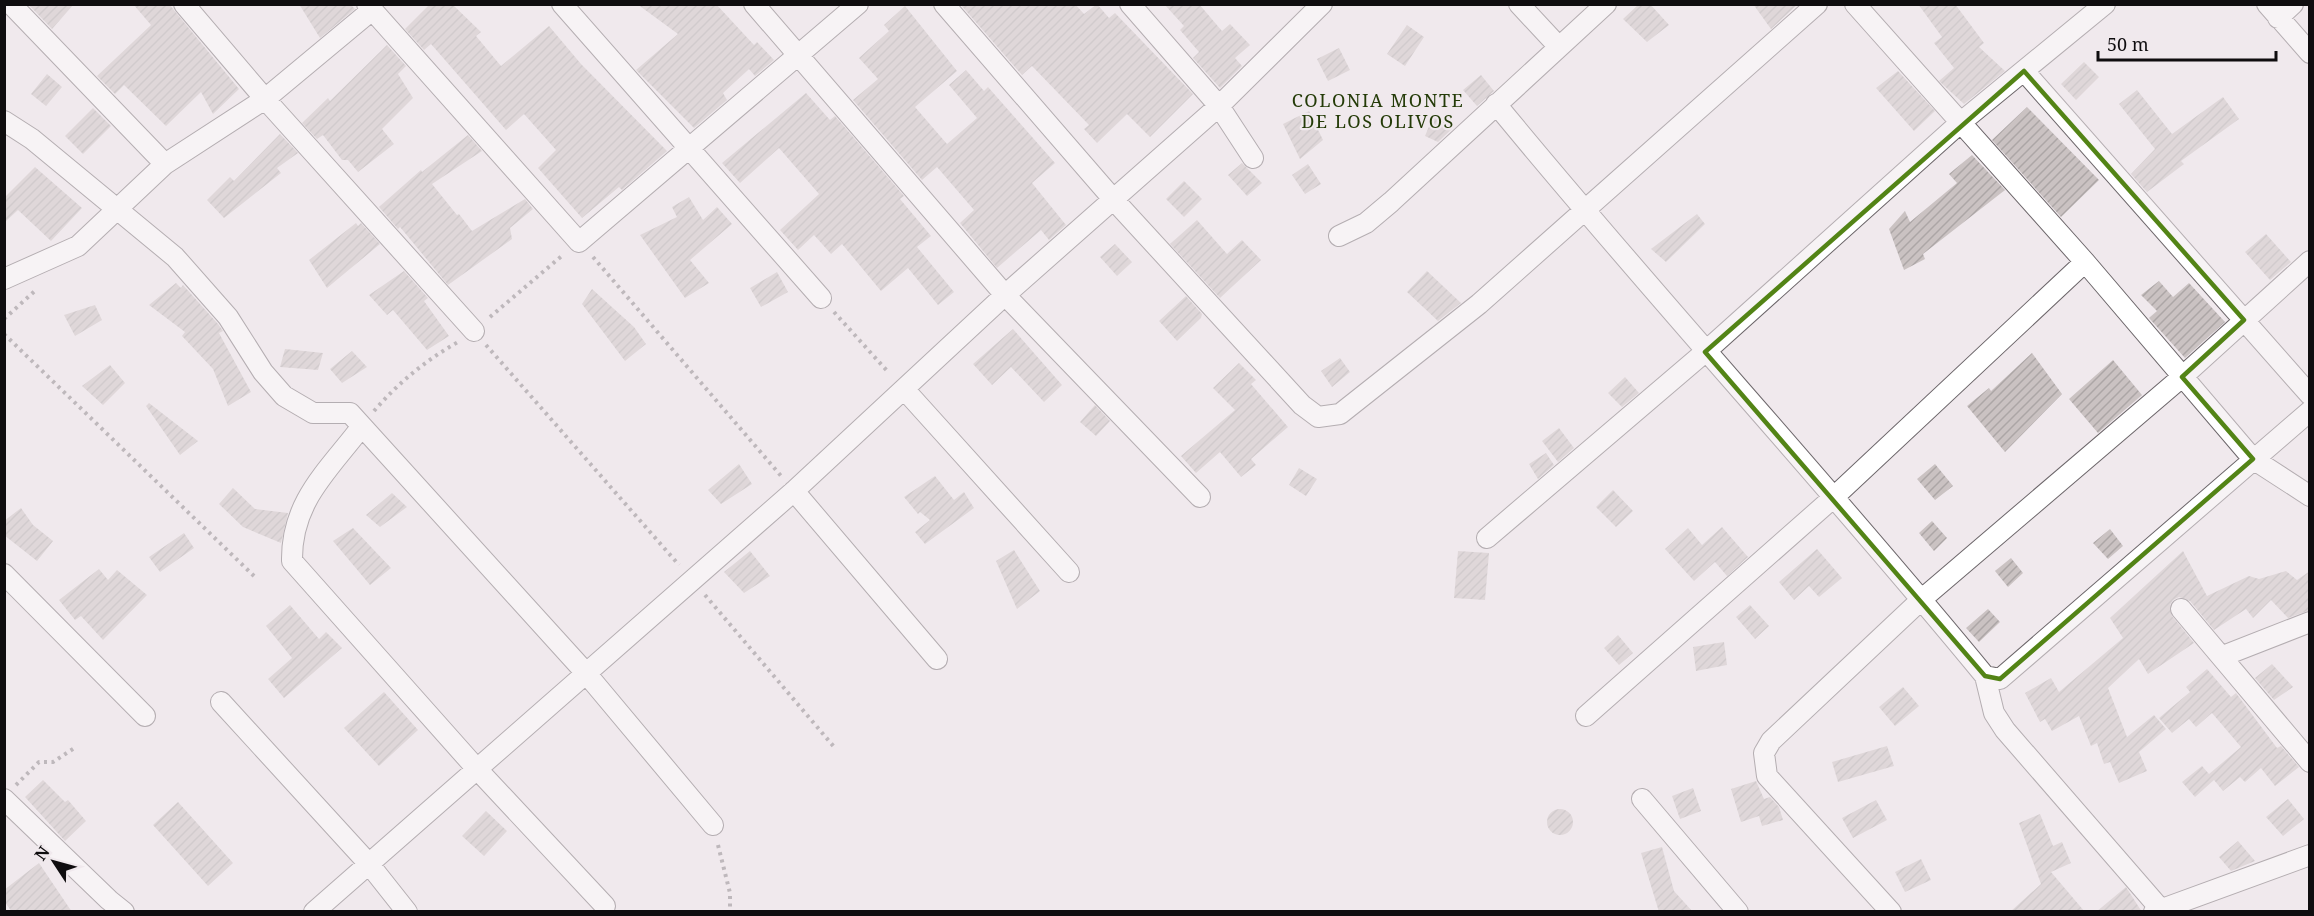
<svg xmlns="http://www.w3.org/2000/svg" width="2314" height="916" font-family="'Noto Serif',serif">
  <style>
    .building { fill: url(#building-hatch) }
    .lines { fill: none; stroke-linecap: round; stroke-linejoin: round }
    .street-casing { stroke: #6c666a; stroke-width: 22 }
    .path { stroke: #827d80; stroke-width: 4; stroke-dasharray: 3 4.5; stroke-linecap: butt }
    .street { stroke: #fff; stroke-width: 20 }
    .marked { fill: none; stroke: #538416; stroke-width: 4.5; stroke-linejoin: round }
    .labels { text-anchor: middle; dominant-baseline: central; stroke-width: 4.5; stroke-linejoin: round; paint-order: stroke }
    .neighbourhood-label { font-size: 18px; letter-spacing: 1.5px; fill: #243b08; stroke: #f0e9ed }
  </style>
  <defs>
    <pattern id="building-hatch" width="6" height="6" patternUnits="userSpaceOnUse" patternTransform="scale(1.5)"><rect width="6" height="6" fill="#cac2c2"/><path d="M-1 1l2-2M0 6l6-6M5 7l2-2" fill="none" stroke="#aca6a6"/></pattern>
  </defs>
  <rect width="100%" height="100%" fill="#f0e9ed"/>
  <!-- building -->
  <path class="building" d="M 28,4 L 74,4 L 52,29 Z
    M 133,4 L 169,4 L 239,89 L 213,114 L 201,92 L 166,126 L 124,85 L 115,94 L 97,76 L 151,25 Z
    M 299,4 L 350,4 L 355,9 L 320,38 Z
    M 430,4 L 452,4 L 481,32 L 476,36 L 501,66 L 549,26 L 581,64 L 667,151 L 622,190 L 619,187 L 582,218 L 538,168 L 556,150 L 524,114 L 506,130 L 431,44 L 424,50 L 405,29 Z
    M 637,4 L 716,4 L 754,45 L 757,42 L 774,60 L 755,76 L 749,69 L 723,93 L 727,100 L 694,128 L 636,70 L 678,34 Z
    M 960,4 L 1075,4 L 1084,14 L 1097,4 L 1109,18 L 1115,13 L 1193,94 L 1150,137 L 1127,114 L 1097,143 L 1084,129 L 1089,125 L 1032,66 L 1022,75 Z
    M 1164,4 L 1199,4 L 1222,31 L 1230,24 L 1250,45 L 1235,58 L 1242,66 L 1220,88 L 1193,58 L 1199,52 L 1180,30 L 1184,26 Z
    M 1639,4 L 1650,4 L 1669,25 L 1647,42 L 1623,19 Z
    M 1753,4 L 1798,4 L 1771,29 Z
    M 1918,4 L 1955,4 L 1984,43 L 1979,47 L 2005,71 L 1964,104 L 1939,81 L 1954,68 L 1934,43 L 1942,37 Z
    M 905,6 L 957,71 L 915,107 L 947,144 L 977,118 L 949,85 L 966,70 L 984,91 L 988,87 L 1055,163 L 1032,183 L 1066,225 L 1049,240 L 1041,230 L 997,268 L 960,223 L 974,210 L 937,167 L 922,180 L 853,100 L 878,79 L 859,58 L 889,31 L 884,25 Z
    M 1407,25 L 1424,37 L 1405,66 L 1387,54 Z
    M 387,45 L 406,66 L 398,74 L 413,98 L 382,129 L 394,144 L 358,172 L 348,160 L 342,160 L 323,135 L 317,139 L 302,123 L 328,98 L 330,101 Z
    M 1339,48 L 1350,70 L 1328,81 L 1317,59 Z
    M 2084,62 L 2099,77 L 2076,100 L 2061,84 Z
    M 1898,71 L 1935,111 L 1914,131 L 1876,88 Z
    M 47,74 L 62,87 L 46,106 L 31,94 Z
    M 1481,75 L 1494,91 L 1477,106 L 1463,90 Z
    M 2137,90 L 2172,134 L 2223,97 L 2239,119 L 2181,161 L 2184,164 L 2147,192 L 2131,174 L 2155,149 L 2119,104 Z
    M 806,93 L 830,120 L 835,116 L 904,196 L 900,199 L 931,236 L 917,247 L 954,292 L 938,305 L 908,268 L 881,291 L 842,244 L 831,254 L 814,235 L 798,250 L 780,230 L 819,194 L 779,148 L 740,183 L 722,163 Z
    M 2027,107 L 2099,180 L 2061,217 L 1992,140 Z
    M 93,108 L 111,126 L 83,154 L 65,136 Z
    M 1309,111 L 1323,140 L 1300,159 L 1283,124 Z
    M 1433,117 L 1454,127 L 1438,142 L 1425,136 Z
    M 280,134 L 298,153 L 277,168 L 281,173 L 224,218 L 207,200 L 230,177 L 234,181 Z
    M 468,135 L 482,151 L 432,184 L 457,215 L 459,214 L 472,231 L 525,199 L 533,209 L 510,228 L 512,239 L 448,285 L 400,227 L 398,229 L 379,207 L 421,170 L 422,172 Z
    M 1972,155 L 2005,190 L 1923,254 L 1925,259 L 1904,270 L 1889,229 L 1905,211 L 1910,222 L 1957,183 L 1949,174 Z
    M 1242,163 L 1262,183 L 1247,196 L 1228,175 Z
    M 1308,164 L 1321,184 L 1305,194 L 1292,175 Z
    M 35,167 L 82,208 L 51,241 L 18,210 L 4,223 L 4,198 Z
    M 1184,181 L 1202,199 L 1184,217 L 1166,199 Z
    M 689,197 L 703,220 L 717,207 L 732,224 L 690,260 L 709,283 L 685,298 L 640,235 L 677,217 L 672,207 Z
    M 1697,214 L 1705,224 L 1666,262 L 1651,249 Z
    M 1197,220 L 1227,254 L 1242,240 L 1261,260 L 1220,298 L 1170,244 Z
    M 356,223 L 358,226 L 361,223 L 380,244 L 327,288 L 309,260 Z
    M 2266,234 L 2291,262 L 2270,280 L 2245,252 Z
    M 1115,244 L 1132,262 L 1117,276 L 1100,257 Z
    M 404,271 L 428,298 L 424,301 L 449,336 L 427,350 L 393,310 L 387,315 L 369,295 Z
    M 1427,271 L 1461,303 L 1438,321 L 1407,292 Z
    M 777,272 L 788,292 L 761,307 L 750,288 Z
    M 2159,281 L 2173,297 L 2189,283 L 2225,322 L 2185,358 L 2149,318 L 2157,311 L 2141,295 Z
    M 176,283 L 181,288 L 183,285 L 218,324 L 223,331 L 219,333 L 251,392 L 228,406 L 213,369 L 182,336 L 185,332 L 149,305 Z
    M 592,289 L 634,327 L 646,344 L 625,361 L 582,304 Z
    M 1186,296 L 1202,314 L 1201,318 L 1177,341 L 1159,321 Z
    M 95,305 L 102,320 L 75,336 L 64,315 Z
    M 1013,329 L 1062,385 L 1044,402 L 1011,367 L 992,385 L 973,364 Z
    M 285,349 L 323,353 L 318,370 L 280,367 Z
    M 352,351 L 367,367 L 342,383 L 330,369 Z
    M 2032,353 L 2062,394 L 2005,452 L 1967,406 L 1989,388 L 1991,391 Z
    M 1340,358 L 1350,372 L 1332,387 L 1321,371 Z
    M 2113,360 L 2142,395 L 2098,433 L 2069,399 Z
    M 1239,363 L 1256,380 L 1251,384 L 1288,427 L 1251,459 L 1256,465 L 1241,477 L 1220,452 L 1196,473 L 1181,456 L 1235,410 L 1213,388 Z
    M 110,365 L 125,383 L 103,405 L 82,386 Z
    M 1625,377 L 1639,393 L 1622,407 L 1608,393 Z
    M 149,403 L 198,441 L 180,455 L 146,406 Z
    M 1095,405 L 1110,421 L 1096,436 L 1080,422 Z
    M 1559,428 L 1574,448 L 1558,462 L 1542,441 Z
    M 1546,453 L 1554,465 L 1538,479 L 1529,464 Z
    M 739,464 L 752,484 L 721,504 L 708,490 Z
    M 1935,464 L 1953,486 L 1935,500 L 1917,479 Z
    M 1299,468 L 1317,479 L 1306,496 L 1289,485 Z
    M 935,476 L 954,500 L 964,492 L 974,508 L 925,544 L 915,532 L 930,520 L 920,512 L 918,514 L 904,497 Z
    M 233,488 L 255,509 L 288,513 L 281,543 L 243,527 L 219,504 Z
    M 1613,490 L 1633,511 L 1616,527 L 1596,507 Z
    M 392,493 L 407,507 L 380,527 L 366,515 Z
    M 21,508 L 33,525 L 53,541 L 37,561 L 4,535 L 4,521 Z
    M 1932,521 L 1947,538 L 1934,551 L 1919,533 Z
    M 1722,527 L 1748,557 L 1727,576 L 1715,562 L 1694,581 L 1665,549 L 1688,528 L 1702,545 Z
    M 353,528 L 391,568 L 370,585 L 333,541 Z
    M 2110,529 L 2123,546 L 2108,559 L 2093,543 Z
    M 184,533 L 194,548 L 160,572 L 149,557 Z
    M 1817,549 L 1842,578 L 1819,597 L 1809,586 L 1794,600 L 1779,582 Z
    M 1014,550 L 1040,591 L 1017,609 L 996,561 Z
    M 750,551 L 770,576 L 744,593 L 724,572 Z
    M 1458,551 L 1489,553 L 1485,600 L 1454,598 Z
    M 2183,551 L 2207,596 L 2249,576 L 2259,579 L 2286,571 L 2297,580 L 2310,571 L 2310,610 L 2288,618 L 2271,600 L 2253,618 L 2246,609 L 2214,630 L 2190,601 L 2179,597 L 2173,600 L 2170,605 L 2172,616 L 2194,643 L 2148,674 L 2139,659 L 2108,688 L 2127,737 L 2154,715 L 2166,729 L 2139,752 L 2147,771 L 2119,783 L 2110,762 L 2104,764 L 2097,743 L 2091,746 L 2079,716 L 2052,731 L 2045,719 L 2040,722 L 2025,693 L 2051,678 L 2059,692 L 2123,638 L 2110,618 Z
    M 2011,558 L 2023,573 L 2008,587 L 1995,571 Z
    M 99,569 L 108,580 L 117,570 L 147,595 L 103,640 L 81,616 L 75,620 L 59,600 Z
    M 290,605 L 319,639 L 326,632 L 342,648 L 284,698 L 268,679 L 292,658 L 266,626 Z
    M 1750,605 L 1769,626 L 1755,639 L 1736,617 Z
    M 1988,609 L 2000,622 L 1979,642 L 1966,628 Z
    M 1618,635 L 1633,653 L 1619,665 L 1604,648 Z
    M 1724,642 L 1727,665 L 1696,671 L 1693,647 Z
    M 2272,664 L 2293,687 L 2274,700 L 2255,678 Z
    M 2207,669 L 2231,697 L 2236,693 L 2277,748 L 2281,746 L 2299,767 L 2275,786 L 2261,768 L 2245,782 L 2240,777 L 2223,791 L 2214,780 L 2195,797 L 2182,782 L 2202,766 L 2209,774 L 2241,747 L 2212,713 L 2196,727 L 2189,719 L 2172,733 L 2159,718 L 2190,692 L 2186,687 Z
    M 1903,687 L 1919,706 L 1895,726 L 1879,707 Z
    M 384,692 L 418,730 L 379,766 L 344,728 Z
    M 1887,746 L 1894,766 L 1838,782 L 1832,762 Z
    M 43,780 L 65,802 L 68,800 L 86,821 L 65,841 L 25,797 Z
    M 1756,781 L 1764,799 L 1770,797 L 1779,807 L 1783,820 L 1762,826 L 1759,816 L 1741,822 L 1731,789 Z
    M 1693,788 L 1701,811 L 1680,819 L 1672,796 Z
    M 2288,799 L 2304,819 L 2283,836 L 2266,817 Z
    M 1876,800 L 1887,820 L 1853,838 L 1842,818 Z
    M 178,802 L 233,863 L 208,886 L 153,825 Z
    M1547 822a13 13 0 1 1 26 0a13 13 0 1 1-26 0Z
    M 486,811 L 507,831 L 484,856 L 462,836 Z
    M 2040,814 L 2053,846 L 2062,842 L 2071,863 L 2051,872 L 2085,912 L 2010,912 L 2041,884 L 2019,823 Z
    M 2238,841 L 2255,861 L 2231,871 L 2219,857 Z
    M 1662,847 L 1674,891 L 1693,912 L 1659,912 L 1641,853 Z
    M 1921,859 L 1931,880 L 1905,892 L 1895,872 Z
    M 39,863 L 72,912 L 12,912 L 4,901 L 4,890 Z
    M 2126,887 L 2142,912 L 2096,912 Z"/>
  <g class="lines">
    <!-- street casing -->
    <g class="street-casing">
      <path id="street" d="M 11,4 L 165,164
        M 184,4 L 265,99 L 474,331
        M 367,4 L 579,242 L 858,4
        M 562,4 L 821,298
        M 754,4 L 1005,295 L 1200,497
        M 944,4 L 1113,199 L 1302,405 L 1318,417 L 1340,414 L 1479,304 L 1817,4
        M 1130,4 L 1219,106 L 1253,158
        M 1519,4 L 1559,47
        M 1855,4 L 2085,262 L 2253,459 L 2310,496
        M 2267,4 L 2310,53
        M 2278,18 L 2293,4
        M 2024,71 L 2310,395
        M 1496,104 C 1655,298 1826,482 1985,676 L 2000,679 L 2310,411
        M 4,121 L 32,139 L 175,257 L 228,317 L 263,372 L 284,396 L 313,413 L 350,413 L 585,672 L 713,825
        M 1339,236 L 1366,223 L 1391,202 L 1606,4
        M 4,279 L 78,246 L 165,164 L 265,99 L 372,10
        M 904,389 L 1069,572
        M 362,426 C 329,470 291,501 292,561 L 476,768 L 605,906
        M 794,491 L 937,659
        M 1487,538 L 1705,352 L 1960,123 L 2105,4
        M 4,574 L 145,716
        M 2181,609 L 2310,762
        M 2223,656 L 2310,622
        M 1985,676 L 1994,713 L 2005,730 L 2163,912
        M 221,702 L 369,864 L 407,912
        M 1586,716 L 1834,497 L 2085,262
        M 4,799 L 109,900 L 124,912
        M 1642,799 L 1738,912
        M 314,912 L 794,491 L 1005,295 L 1219,106 L 1322,4
        M 1891,912 L 1767,776 L 1764,753 L 1771,741 L 1922,599 L 2182,377 L 2310,261
        M 2154,912 L 2310,855"/>
    </g>
    <!-- path -->
    <path class="path" d="M 593,257 L 782,477
      M 834,312 L 889,373
      M 490,317 L 564,254
      M 4,319 L 37,289
      M 4,334 L 255,577
      M 486,345 L 679,565
      M 374,411 C 398,383 426,360 458,342
      M 705,595 L 835,748
      M 16,785 L 39,762 L 53,762 L 76,747
      M 718,845 L 730,893 L 730,912"/>
    <!-- street -->
    <use href="#street" class="street"/>
  </g>
  <!-- marked area -->
  <path d="M0 0H2314V916H0ZM 2024,71 L 2244,320 L 2182,377 L 2253,459 L 2000,679 L 1985,676 L 1705,352 Z" fill="#f0e9ed" fill-opacity=".55" fill-rule="evenodd"/>
  <path class="marked" d="M 2024,71 L 2244,320 L 2182,377 L 2253,459 L 2000,679 L 1985,676 L 1705,352 Z"/>
  <g class="labels">
    <!-- neighbourhood labels -->
    <g class="neighbourhood-label">
      <text x="1378" y="100">COLONIA MONTE<tspan x="1378" dy="21">DE LOS OLIVOS</tspan></text>
    </g>
  </g>
  <!-- border -->
  <rect width="2314" height="916" fill="none" stroke="#0f0d0f" stroke-width="12"/>
  <!-- north arrow -->
  <g transform="translate(54 862) rotate(306)" stroke="#f0e9ed" stroke-width="4.5" paint-order="stroke">
  <path d="M0-4.5L10 22L0 15L-10 22Z" fill="#0f0d0f"/>
  <text y="-9" font-size="16" font-weight="bold" text-anchor="middle" fill="#0f0d0f">N</text>
  </g>
  <!-- scale -->
  <path d="M2098 51v9h178v-9" fill="none" stroke="#0f0d0f" stroke-width="3"/>
  <text x="2107" y="51" font-size="18" fill="#0f0d0f" stroke="#f0e9ed" stroke-width="4.5" paint-order="stroke">50 m</text>
</svg>
